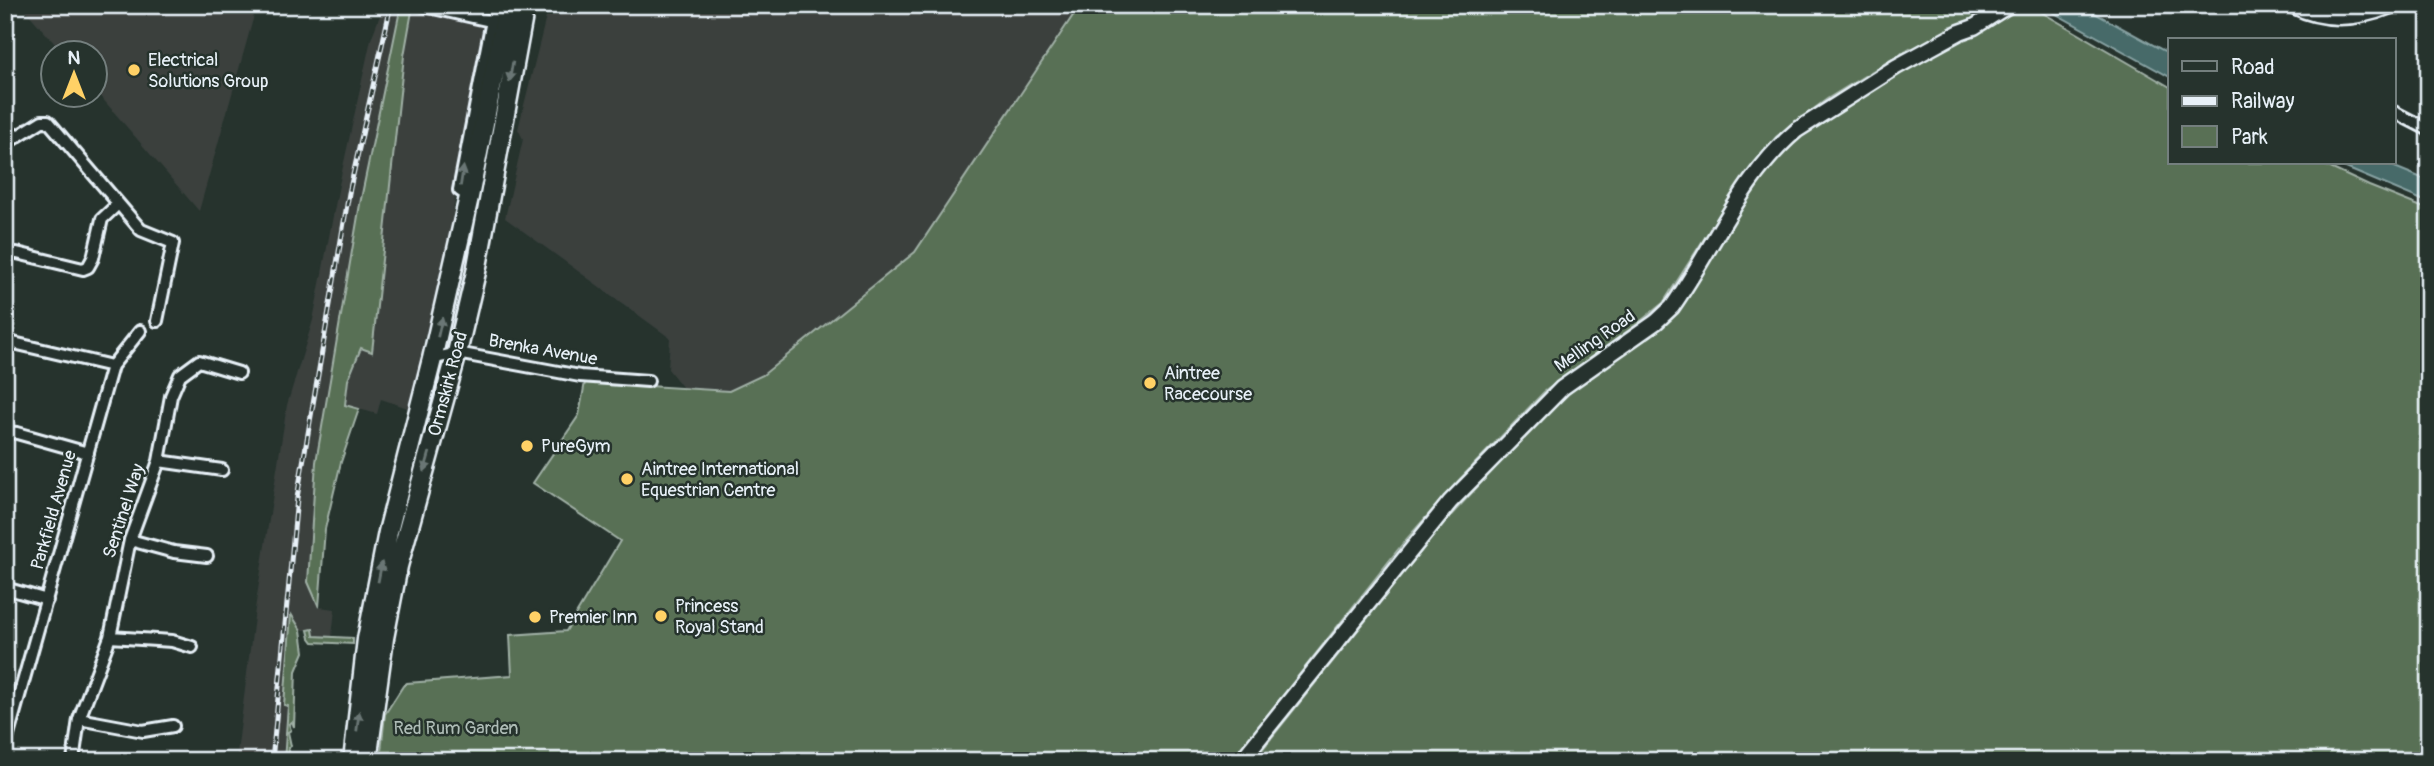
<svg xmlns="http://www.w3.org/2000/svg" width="2434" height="766" font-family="Pangolin,sans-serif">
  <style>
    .built { fill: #3a403e }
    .green { fill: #597055; stroke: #a0b0a6; stroke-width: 2 }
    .water { fill: #466b69; stroke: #87a1a2; stroke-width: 2 }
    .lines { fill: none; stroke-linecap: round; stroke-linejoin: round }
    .minor-casing { stroke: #e8f1f8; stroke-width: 16 }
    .tertiary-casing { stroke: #e8f1f8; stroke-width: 19 }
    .secondary-casing { stroke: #e8f1f8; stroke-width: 21 }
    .trunk-casing { stroke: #e8f1f8; stroke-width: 23 }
    .minor { stroke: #26332d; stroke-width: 10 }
    .tertiary { stroke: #26332d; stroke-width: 14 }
    .secondary { stroke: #26332d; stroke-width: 16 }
    .trunk { stroke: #26332d; stroke-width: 18 }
    .rail-casing { stroke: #e8f1f8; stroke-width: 5 }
    .rail { stroke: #26332d; stroke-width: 2.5; stroke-dasharray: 8; stroke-linecap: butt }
    .oneway { fill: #6a7674 }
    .poi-dot { fill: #ffd166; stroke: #26332d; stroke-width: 2.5 }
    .labels { text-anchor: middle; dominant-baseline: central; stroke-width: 5; stroke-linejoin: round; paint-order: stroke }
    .poi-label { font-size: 18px; fill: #e8f1f8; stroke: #26332d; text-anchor: start }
    .street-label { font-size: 18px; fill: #e8f1f8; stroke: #26332d }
    .park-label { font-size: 18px; fill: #afbdb7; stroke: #26332d }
  </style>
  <rect width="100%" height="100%" fill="#26332d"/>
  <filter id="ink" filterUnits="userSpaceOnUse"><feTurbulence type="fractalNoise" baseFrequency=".0143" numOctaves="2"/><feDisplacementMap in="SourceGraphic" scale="14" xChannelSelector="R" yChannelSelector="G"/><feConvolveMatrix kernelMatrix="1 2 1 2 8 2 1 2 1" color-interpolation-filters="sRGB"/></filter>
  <g filter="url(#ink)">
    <!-- built -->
    <path class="built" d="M 21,5 L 257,5 L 199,211 L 95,90 L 94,52 L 62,52 Z
      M 384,5 L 400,10 L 360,204 L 316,462 L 319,607 L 335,609 L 332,637 L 314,636 L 313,630 L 301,630 L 304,652 L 296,671 L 294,727 L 292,722 L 289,724 L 291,730 L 288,732 L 291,746 L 288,748 L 290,754 L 287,756 L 290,761 L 236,761 L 255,609 L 287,405 L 313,320 L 339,185 L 371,39 Z
      M 413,5 L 488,5 L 452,187 L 455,199 L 451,227 L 440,285 L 424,339 L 423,356 L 408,408 L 381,399 L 377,414 L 345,405 L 348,380 L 361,348 L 372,352 L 404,56 Z
      M 549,5 L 1080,5 L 915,252 L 763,375 L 729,391 L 683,388 L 668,369 L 670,338 L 505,218 L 523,139 L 518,129 Z"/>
    <!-- green -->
    <path class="green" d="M 1080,5 L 1996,5 L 1972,21 L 1952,26 L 1968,37 L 1991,25 L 2014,5 L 2029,5 L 2170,87 L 2170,163 L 2320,163 L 2369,186 L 2429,210 L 2429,761 L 1253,761 L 1443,524 L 1530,430 L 1580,383 L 1645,338 L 1679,309 L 1755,187 L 1790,144 L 1928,56 L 1910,48 L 1827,99 L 1776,137 L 1743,178 L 1663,303 L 1637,324 L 1544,392 L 1459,480 L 1405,541 L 1231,761 L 380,761 L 385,714 L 403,686 L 407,683 L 512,675 L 510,635 L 566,631 L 620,541 L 533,483 L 579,415 L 585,382 L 729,391 L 763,375 L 915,252 Z
      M 400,10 L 412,11 L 404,56 L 372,352 L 361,348 L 348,380 L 345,405 L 359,409 L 341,462 L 325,529 L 319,607 L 308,582 L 316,462 L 360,204 Z
      M 291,614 L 301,630 L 304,652 L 296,671 L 294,727 L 292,722 L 289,724 L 291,730 L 288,732 L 291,746 L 288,748 L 290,754 L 287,756 L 290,761 L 284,761 L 288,706 L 284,705 Z
      M 313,629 L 314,636 L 353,638 L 353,644 L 313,642 L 310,638 L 308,630 Z"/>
    <!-- water -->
    <path class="water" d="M 2040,5 L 2080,5 L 2170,54 L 2170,77 Z
      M 2334,163 L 2385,163 L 2429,181 L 2429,203 Z"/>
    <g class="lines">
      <!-- minor casing -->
      <g class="minor-casing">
        <path id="minor" d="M 420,5 L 491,21
          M 2394,112 L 2429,130
          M 5,144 L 42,121 L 48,121 L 141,230 L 173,243 L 157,321
          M 469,197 L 459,190 L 495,5
          M 5,253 L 17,253 L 83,269 L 88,267 L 93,258 L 102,219 L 118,204
          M 5,341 L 112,366
          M 432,359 L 457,353 L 580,376 L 648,381
          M 5,432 L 17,433 L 88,453
          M 159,461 L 222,470
          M 130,540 L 174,552 L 207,556
          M 5,588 L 47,600
          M 110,637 L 172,641 L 192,647
          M 79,719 L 143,731 L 173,726
          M 5,746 L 112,366 L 140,331
          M 73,761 L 79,719 L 110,637 L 130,540 L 159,461 L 171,396 L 180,375 L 199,361 L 239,373"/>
      </g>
      <!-- tertiary casing -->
      <g class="tertiary-casing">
        <path id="tertiary" d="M 1241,761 L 1450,502 L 1562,388 L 1656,322 L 1672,307 C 1713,249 1741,177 1797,130 L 1896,67 L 1960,32 L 1974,27 L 2009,5"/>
      </g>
      <!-- secondary casing -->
      <g class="secondary-casing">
        <path id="secondary" d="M 2294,5 C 2325,21 2358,18 2390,5"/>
      </g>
      <!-- trunk casing -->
      <g class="trunk-casing">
        <path id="trunk" d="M 353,761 L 367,639 L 388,532 L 432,359 L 469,197 L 508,5
          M 367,761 L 384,638 L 398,566 L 457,353 L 476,272 L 525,5"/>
      </g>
      <!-- minor -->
      <use href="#minor" class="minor"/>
      <!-- tertiary -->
      <use href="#tertiary" class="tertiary"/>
      <!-- secondary -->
      <use href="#secondary" class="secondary"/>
      <!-- trunk -->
      <use href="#trunk" class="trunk"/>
      <!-- rail casing -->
      <g class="rail-casing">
        <path id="rail" d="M 272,761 L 297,498 L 349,193 L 391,5"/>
      </g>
      <!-- rail -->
      <use href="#rail" class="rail"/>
    </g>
    <!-- one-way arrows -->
    <defs><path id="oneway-solid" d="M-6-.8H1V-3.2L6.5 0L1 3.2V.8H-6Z" transform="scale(1.75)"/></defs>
    <g class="oneway">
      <use href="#oneway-solid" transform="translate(511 72) rotate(100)"/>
      <use href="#oneway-solid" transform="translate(462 176) rotate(-81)"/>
      <use href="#oneway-solid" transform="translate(440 327) rotate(-77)"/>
      <use href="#oneway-solid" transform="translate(427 462) rotate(106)"/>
      <use href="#oneway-solid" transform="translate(380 572) rotate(-79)"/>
      <use href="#oneway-solid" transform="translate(358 721) rotate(-83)"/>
    </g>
  </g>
  <!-- markers -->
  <g class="poi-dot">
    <circle cx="134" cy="70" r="7"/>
    <circle cx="1150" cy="383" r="7"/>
    <circle cx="527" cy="446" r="7"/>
    <circle cx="627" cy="479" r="7"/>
    <circle cx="661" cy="616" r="7"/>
    <circle cx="535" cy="617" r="7"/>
  </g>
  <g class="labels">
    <!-- poi labels -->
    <g class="poi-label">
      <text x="148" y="60">Electrical<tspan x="148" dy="21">Solutions Group</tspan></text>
      <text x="1164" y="373">Aintree<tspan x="1164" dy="21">Racecourse</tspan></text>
      <text x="541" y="446">PureGym</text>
      <text x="641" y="469">Aintree International<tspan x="641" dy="21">Equestrian Centre</tspan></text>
      <text x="675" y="606">Princess<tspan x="675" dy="21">Royal Stand</tspan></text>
      <text x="549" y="617">Premier Inn</text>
    </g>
    <!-- street labels -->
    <g class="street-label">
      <text transform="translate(1595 341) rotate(-35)">Melling Road</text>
      <text transform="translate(543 350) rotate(10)">Brenka Avenue</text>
      <text transform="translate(448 384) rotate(-75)">Ormskirk Road</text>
      <text transform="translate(54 510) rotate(-74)">Parkfield Avenue</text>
      <text transform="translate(124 511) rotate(-72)">Sentinel Way</text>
    </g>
    <!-- park labels -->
    <g class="park-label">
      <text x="456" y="728">Red Rum Garden</text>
    </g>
  </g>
  <!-- margin -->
  <rect width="2434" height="766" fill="none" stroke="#26332d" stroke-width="28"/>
  <rect x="14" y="14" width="2406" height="738" fill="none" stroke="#e8f1f8" stroke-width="2.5" filter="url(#ink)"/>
  <!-- legend -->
  <rect x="2168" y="38" width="228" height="126" fill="#26332d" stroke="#747f7e" stroke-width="2"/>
  <rect x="2182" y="61" width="35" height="10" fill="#26332d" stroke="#747f7e" stroke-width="2"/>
  <text x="2231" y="74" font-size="21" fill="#e8f1f8">Road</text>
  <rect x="2182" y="96" width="35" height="10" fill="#e8f1f8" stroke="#747f7e" stroke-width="2"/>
  <text x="2231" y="108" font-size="21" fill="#e8f1f8">Railway</text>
  <rect x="2182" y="126" width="35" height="21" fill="#597055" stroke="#747f7e" stroke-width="2"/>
  <text x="2231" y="144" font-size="21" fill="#e8f1f8">Park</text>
  <!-- north arrow -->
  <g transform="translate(74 74)"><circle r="33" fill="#26332d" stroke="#747f7e" stroke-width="2"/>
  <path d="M0-5L12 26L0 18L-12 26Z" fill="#ffd166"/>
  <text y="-10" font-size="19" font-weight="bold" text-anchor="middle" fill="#e8f1f8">N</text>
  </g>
</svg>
